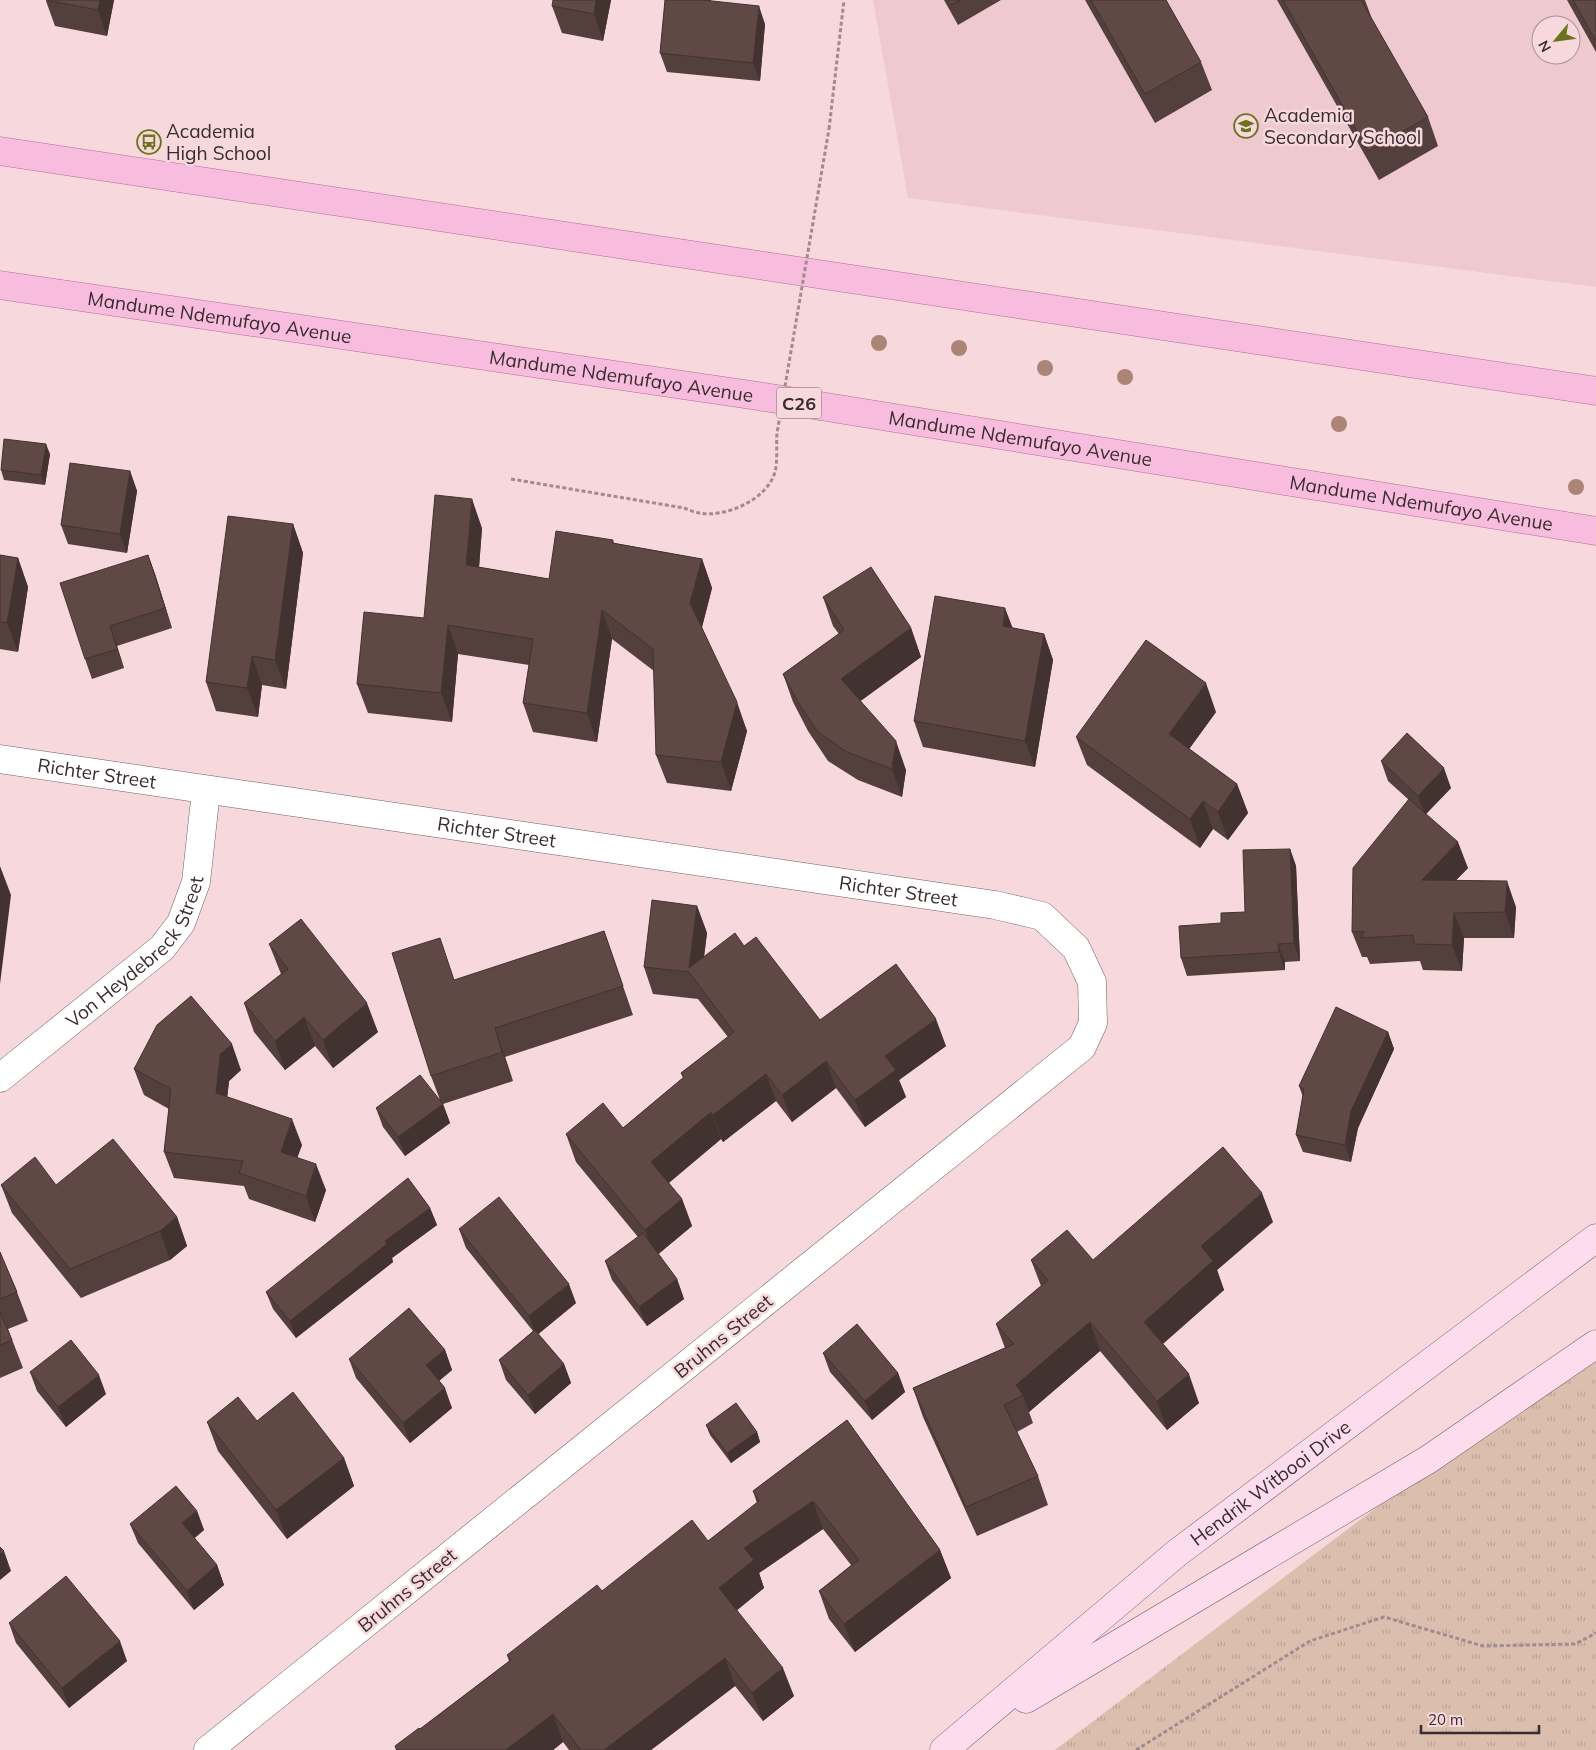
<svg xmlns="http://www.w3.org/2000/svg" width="1596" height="1750" font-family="Mulish,sans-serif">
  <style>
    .built { fill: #eec9cf; fill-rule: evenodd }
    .grass { fill: url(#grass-tufts) }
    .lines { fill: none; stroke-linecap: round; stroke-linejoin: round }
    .street-casing { stroke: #775e62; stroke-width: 29 }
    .secondary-casing { stroke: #775e62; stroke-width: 29 }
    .primary-casing { stroke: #b26c92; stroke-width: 29 }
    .path { stroke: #a08b8e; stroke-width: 3; stroke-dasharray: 4 2.5; stroke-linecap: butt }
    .street { stroke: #fff; stroke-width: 28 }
    .secondary { stroke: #fbddee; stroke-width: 28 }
    .primary { stroke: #f8bcde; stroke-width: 28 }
    .path-bridge { stroke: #a08b8e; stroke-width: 3; stroke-dasharray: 4 2.5; stroke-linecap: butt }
    .tree { fill: #ac8476 }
    .wall { fill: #533f3b }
    .shaded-wall { fill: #433330 }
    .building { fill: #604945; stroke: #433330 }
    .labels { text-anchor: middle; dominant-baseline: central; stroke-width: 5; stroke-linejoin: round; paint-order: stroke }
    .shield { fill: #f6d8dd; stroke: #716062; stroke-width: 1 }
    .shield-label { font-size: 18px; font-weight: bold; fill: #382c2e }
    .poi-label { font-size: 19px; fill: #382c2e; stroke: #f6d8dd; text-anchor: start }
    .street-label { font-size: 19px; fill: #382c2e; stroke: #f6d8dd }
  </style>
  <defs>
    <pattern id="grass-tufts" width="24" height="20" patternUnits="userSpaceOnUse" patternTransform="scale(1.25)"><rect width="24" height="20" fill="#dcbeae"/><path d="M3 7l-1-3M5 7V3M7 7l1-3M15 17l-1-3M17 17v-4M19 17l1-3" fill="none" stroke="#bea396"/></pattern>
  </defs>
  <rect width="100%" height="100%" fill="#f6d8dd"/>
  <!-- built -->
  <path class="built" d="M 873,0 L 1596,0 L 1596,287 L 908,198 ZM 1541,25 L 1571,25 L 1571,55 L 1541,55 Z"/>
  <!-- grass -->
  <path class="grass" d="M 1596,1342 L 1596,1750 L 1055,1750 Z"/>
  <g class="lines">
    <!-- street casing -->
    <g class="street-casing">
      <g id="street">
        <path id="s1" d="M 0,759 L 995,905 L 1042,916 L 1076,948 L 1092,982 L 1093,1023 L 1082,1047 L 208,1750"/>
        <path id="s2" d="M 0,1078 L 162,948 L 181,923 L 196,882 L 206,791"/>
      </g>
    </g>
    <!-- secondary casing -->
    <g class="secondary-casing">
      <g id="secondary">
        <path d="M 1026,1699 L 1429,1459 L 1596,1344"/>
        <path id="s3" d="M 944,1750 L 1177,1553 L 1596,1238"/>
      </g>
    </g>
    <!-- primary casing -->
    <g class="primary-casing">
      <g id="primary">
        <path d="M 0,151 L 1596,391"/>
        <path id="s4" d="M 0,285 L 758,396 L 1596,531"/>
      </g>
    </g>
    <!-- path -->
    <path class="path" d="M 829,129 L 844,0
      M 511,479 L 684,508
      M 1136,1750 L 1310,1641 L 1384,1617 L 1483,1646 L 1575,1644 L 1596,1633"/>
    <!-- street -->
    <use href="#street" class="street"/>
    <!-- secondary -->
    <use href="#secondary" class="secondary"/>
    <!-- primary -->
    <use href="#primary" class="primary"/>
    <!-- path-bridge -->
    <path class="path-bridge" d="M 684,508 C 689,510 694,512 699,513 C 725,518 767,500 775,472 C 778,460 776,445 777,433 L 829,129"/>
  </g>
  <!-- trees -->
  <g class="tree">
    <circle cx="879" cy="343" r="8"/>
    <circle cx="959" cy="348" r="8"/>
    <circle cx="1045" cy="368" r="8"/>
    <circle cx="1125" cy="377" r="8"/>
    <circle cx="1339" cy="424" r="8"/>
    <circle cx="1576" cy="487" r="8"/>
  </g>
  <!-- wall -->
  <path class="wall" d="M 114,0 L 107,36 L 55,26 L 46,1 Z
    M 611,0 L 603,41 L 562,33 L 552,6 Z
    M 665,0 L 711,0 L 711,1 L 765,24 L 760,81 L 667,72 L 660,53 Z
    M 944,0 L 1001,0 L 958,25 Z
    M 1085,0 L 1166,0 L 1201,62 L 1212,90 L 1155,123 Z
    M 1277,0 L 1365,0 L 1372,19 L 1428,117 L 1438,146 L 1379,180 Z
    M 1567,0 L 1596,0 L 1596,52 Z
    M 50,454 L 45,485 L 4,480 L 1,470 Z
    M 130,471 L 137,491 L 127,553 L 68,544 L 61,525 Z
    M 293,524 L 303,553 L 286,689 L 262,685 L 258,717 L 216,711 L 206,682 Z
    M 482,528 L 479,567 L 549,579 L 613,540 L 614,543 L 702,559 L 712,588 L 702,627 L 747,731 L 731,791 L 667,783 L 656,755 L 654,671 L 612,639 L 597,742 L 533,732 L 523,703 L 529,665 L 458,654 L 452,722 L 368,713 L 357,684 L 424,618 Z
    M 0,555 L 18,558 L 28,587 L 18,652 L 0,649 Z
    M 148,555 L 155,574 L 172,628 L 117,646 L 124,668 L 92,679 L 85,659 Z
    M 823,597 L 911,628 L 921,657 L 860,701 L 906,770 L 902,797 L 858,780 L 828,761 L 808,731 L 793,702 L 783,674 L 839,634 L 833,626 Z
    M 1013,628 L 1044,634 L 1053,660 L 1035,767 L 923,747 L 914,721 Z
    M 1216,712 L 1189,749 L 1237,784 L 1248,813 L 1228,840 L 1213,829 L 1200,848 L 1087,765 L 1076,737 Z
    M 1381,761 L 1451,788 L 1426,814 L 1468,868 L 1456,880 L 1516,907 L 1514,938 L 1464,938 L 1462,971 L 1423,970 L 1420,961 L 1370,964 L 1367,957 L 1362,957 L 1352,932 L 1409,800 L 1388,781 Z
    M 1290,849 L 1296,866 L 1300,961 L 1285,962 L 1285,970 L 1187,976 L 1181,958 L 1245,912 Z
    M 697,906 L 707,933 L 704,957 L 744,946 L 820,1020 L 946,1046 L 899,1080 L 906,1097 L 865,1127 L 836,1088 L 792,1122 L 776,1101 L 723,1142 L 721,1139 L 669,1183 L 682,1199 L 692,1226 L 658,1254 L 677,1279 L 684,1299 L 647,1326 L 612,1280 L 605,1261 L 638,1237 L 576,1162 L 566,1134 L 623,1128 L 683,1078 L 681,1073 L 728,1037 L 698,999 L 653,994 L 644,967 Z
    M 604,931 L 633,1015 L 505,1057 L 513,1081 L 443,1104 L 450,1123 L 405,1156 L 383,1127 L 376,1108 L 440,1100 L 431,1076 Z
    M 269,944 L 378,1032 L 333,1068 L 315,1046 L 285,1070 L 254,1032 L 244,1003 L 281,974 Z
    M 1388,1032 L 1394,1049 L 1358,1128 L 1351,1162 L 1303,1152 L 1296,1135 L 1303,1097 L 1299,1086 Z
    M 134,1069 L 241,1070 L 229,1081 L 227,1097 L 302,1145 L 297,1157 L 326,1190 L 315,1222 L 249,1199 L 244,1186 L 174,1178 L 164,1152 L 169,1109 L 144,1095 Z
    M 1,1185 L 56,1185 L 177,1217 L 187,1246 L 170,1260 L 81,1298 L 12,1213 Z
    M 430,1208 L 437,1225 L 392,1258 L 393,1262 L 296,1338 L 273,1309 L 266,1292 Z
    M 1273,1222 L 1217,1270 L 1224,1290 L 1163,1344 L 1199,1403 L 1167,1430 L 1100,1351 L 1029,1412 L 1033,1423 L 1017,1432 L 1038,1476 L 1048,1505 L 977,1536 L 923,1417 L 913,1388 L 1005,1348 L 996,1324 L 1041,1286 L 1031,1260 L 1093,1260 Z
    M 459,1229 L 576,1303 L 538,1334 L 564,1364 L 571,1383 L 535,1414 L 506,1380 L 499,1360 L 533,1331 L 466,1248 Z
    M 0,1252 L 17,1292 L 28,1321 L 8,1329 L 23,1368 L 0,1378 Z
    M 445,1350 L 452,1370 L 439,1381 L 452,1408 L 410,1443 L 356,1378 L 349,1359 Z
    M 823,1353 L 898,1373 L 905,1392 L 872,1420 L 830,1372 Z
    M 30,1372 L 106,1394 L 66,1427 L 37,1391 Z
    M 847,1420 L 940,1550 L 951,1578 L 855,1652 L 829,1619 L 819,1591 L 851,1565 L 823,1529 L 759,1573 L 764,1588 L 737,1610 L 794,1696 L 763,1721 L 735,1686 L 651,1750 L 569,1750 L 563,1742 L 553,1750 L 396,1750 L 395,1746 L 420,1729 L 509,1661 L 507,1655 L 602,1591 L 708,1541 L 757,1503 L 753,1491 Z
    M 257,1421 L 344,1458 L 354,1486 L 287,1539 L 218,1451 L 207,1422 Z
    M 706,1425 L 757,1432 L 760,1442 L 731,1463 L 710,1435 Z
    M 197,1511 L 204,1530 L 194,1538 L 217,1565 L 224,1585 L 194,1610 L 138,1543 L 130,1524 Z
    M 9,1623 L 127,1661 L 69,1708 L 16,1643 Z"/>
  <!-- shaded-wall -->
  <path class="shaded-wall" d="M 100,0 L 114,0 L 107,36 L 98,10 Z
    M 596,0 L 611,0 L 603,41 L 594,14 Z
    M 759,6 L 765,24 L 760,81 L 753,63 Z
    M 46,444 L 50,454 L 45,485 L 41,475 Z
    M 130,471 L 137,491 L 127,553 L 120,534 Z
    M 472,499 L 482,528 L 477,594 L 466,565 Z
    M 293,524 L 303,553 L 286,689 L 275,660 Z
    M 148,555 L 155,574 L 172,628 L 165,608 Z
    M 18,558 L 28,587 L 18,652 L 7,623 Z
    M 702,559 L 712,588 L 701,631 L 690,603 Z
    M 1005,608 L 1015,634 L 1003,626 Z
    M 602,610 L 612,639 L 597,742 L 587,713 Z
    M 448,625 L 458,654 L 452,722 L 441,693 Z
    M 110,626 L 117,646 L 124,668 L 117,649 Z
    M 911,628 L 921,657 L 851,708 L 841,679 Z
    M 1044,634 L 1053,660 L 1035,767 L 1025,741 Z
    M 252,656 L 262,685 L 258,717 L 247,688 Z
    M 1206,683 L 1216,712 L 1179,763 L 1169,734 Z
    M 737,702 L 747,731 L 731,791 L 721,762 Z
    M 896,741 L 906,770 L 902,797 L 892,769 Z
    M 1444,768 L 1451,788 L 1425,815 L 1418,796 Z
    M 1237,784 L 1248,813 L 1228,840 L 1218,812 Z
    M 1203,801 L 1213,829 L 1200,848 L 1190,819 Z
    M 1458,842 L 1468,868 L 1432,905 L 1422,880 Z
    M 1290,849 L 1296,866 L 1300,961 L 1294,943 Z
    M 0,866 L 11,895 L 0,984 Z
    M 1507,881 L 1516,907 L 1514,938 L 1505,912 Z
    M 697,906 L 707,933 L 700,987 L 689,968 Z
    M 1454,913 L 1464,938 L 1462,971 L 1452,945 Z
    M 1278,944 L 1285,962 L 1285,970 L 1279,952 Z
    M 367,1003 L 378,1032 L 333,1068 L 323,1040 Z
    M 304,1017 L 315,1046 L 285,1070 L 275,1041 Z
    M 936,1019 L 946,1046 L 899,1080 L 906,1097 L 865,1127 L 855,1100 L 885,1056 Z
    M 495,1028 L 505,1057 L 513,1081 L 502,1052 Z
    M 1388,1032 L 1394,1049 L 1358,1128 L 1351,1162 L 1345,1145 L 1351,1111 Z
    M 232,1044 L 241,1070 L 229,1081 L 225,1119 L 216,1093 L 220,1054 Z
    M 826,1061 L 836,1088 L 792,1122 L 782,1095 Z
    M 766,1074 L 776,1101 L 723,1142 L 713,1115 Z
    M 443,1104 L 450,1123 L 405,1156 L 398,1137 Z
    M 711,1112 L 721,1139 L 661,1189 L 651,1162 Z
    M 292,1119 L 302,1145 L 290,1178 L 281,1152 Z
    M 316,1164 L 326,1190 L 315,1222 L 306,1196 Z
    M 1262,1193 L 1273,1222 L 1217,1270 L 1224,1290 L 1155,1350 L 1144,1322 L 1201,1246 Z
    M 682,1199 L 692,1226 L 655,1257 L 645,1230 Z
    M 430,1208 L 437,1225 L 392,1258 L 393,1262 L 296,1338 L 290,1321 L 385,1241 Z
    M 177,1217 L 187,1246 L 170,1260 L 160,1231 Z
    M 677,1279 L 684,1299 L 647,1326 L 639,1307 Z
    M 569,1284 L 576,1303 L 536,1336 L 529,1316 Z
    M 1090,1322 L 1100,1351 L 1029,1412 L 1023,1395 L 1016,1385 Z
    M 445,1350 L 452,1370 L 434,1385 L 426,1365 Z
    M 564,1364 L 571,1383 L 535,1414 L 528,1395 Z
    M 898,1373 L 905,1392 L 872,1420 L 865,1401 Z
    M 1189,1374 L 1199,1403 L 1167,1430 L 1157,1401 Z
    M 99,1375 L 106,1394 L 66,1427 L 58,1407 Z
    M 445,1388 L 452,1408 L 410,1443 L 403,1423 Z
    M 757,1432 L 760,1442 L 731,1463 L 727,1453 Z
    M 344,1458 L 354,1486 L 287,1539 L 276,1510 Z
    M 813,1501 L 823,1529 L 759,1573 L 764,1588 L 730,1616 L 719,1588 L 744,1548 Z
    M 197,1511 L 204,1530 L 189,1543 L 182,1523 Z
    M 940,1550 L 951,1578 L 855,1652 L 844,1624 Z
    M 4,1551 L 11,1571 L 0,1580 L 0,1554 Z
    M 217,1565 L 224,1585 L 194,1610 L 187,1591 Z
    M 120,1641 L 127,1661 L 69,1708 L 62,1688 Z
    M 725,1658 L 735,1686 L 651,1750 L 604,1750 Z
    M 783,1668 L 794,1696 L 763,1721 L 752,1693 Z
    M 553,1714 L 563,1742 L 553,1750 L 506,1750 Z"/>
  <!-- building -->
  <path class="building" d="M 46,0 L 100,0 L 98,10 Z
    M 553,0 L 596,0 L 594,14 L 552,6 Z
    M 665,0 L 703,0 L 759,6 L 753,63 L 660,53 Z
    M 948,0 L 960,0 L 951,5 Z
    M 1091,0 L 1166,0 L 1201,62 L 1145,94 Z
    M 1283,0 L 1361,0 L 1428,117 L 1368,151 Z
    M 1573,0 L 1596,0 L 1596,41 Z
    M 4,439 L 46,444 L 41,475 L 1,470 Z
    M 70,463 L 130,471 L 120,534 L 61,525 Z
    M 435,495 L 472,499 L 466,565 L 549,579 L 556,531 L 613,540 L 612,543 L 702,559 L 690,603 L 737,702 L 721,762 L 656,755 L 653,649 L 602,610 L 587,713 L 523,703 L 533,639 L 448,625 L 441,693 L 357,684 L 364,612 L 424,618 Z
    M 228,516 L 293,524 L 275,660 L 252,656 L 247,688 L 206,682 Z
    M 0,555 L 18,558 L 7,623 L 0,622 Z
    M 148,555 L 165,608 L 110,626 L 117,649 L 85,659 L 60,583 Z
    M 871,567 L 911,628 L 841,679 L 896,741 L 892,769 L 847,752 L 818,732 L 798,702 L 783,674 L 844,630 L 823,597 Z
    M 935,596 L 1005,608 L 1003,626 L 1044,634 L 1025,741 L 914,721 Z
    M 1146,640 L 1206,683 L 1169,734 L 1237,784 L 1218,812 L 1203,801 L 1190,819 L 1076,737 Z
    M 1407,733 L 1444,768 L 1418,796 L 1381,761 Z
    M 1409,799 L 1458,842 L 1422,880 L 1507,881 L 1505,912 L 1454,913 L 1452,945 L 1414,944 L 1413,935 L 1361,938 L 1364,931 L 1352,932 L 1353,868 Z
    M 1290,849 L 1294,943 L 1278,944 L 1279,952 L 1181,958 L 1179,926 L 1221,923 L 1221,913 L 1245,912 L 1243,850 Z
    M 652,900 L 697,906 L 689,968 L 735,933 L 744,946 L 756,937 L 820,1020 L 896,964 L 936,1019 L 885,1056 L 896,1070 L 855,1100 L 826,1061 L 782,1095 L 766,1074 L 713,1115 L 711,1112 L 651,1162 L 682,1199 L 645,1230 L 566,1134 L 603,1103 L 623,1128 L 684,1077 L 681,1073 L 734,1032 L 689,972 L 644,967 Z
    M 301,919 L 367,1003 L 323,1040 L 304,1017 L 275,1041 L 244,1003 L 288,969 L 269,944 Z
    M 604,931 L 623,986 L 495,1028 L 502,1052 L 431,1076 L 392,953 L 440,938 L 454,980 Z
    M 191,996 L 232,1044 L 220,1054 L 216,1093 L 292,1119 L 281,1152 L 316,1164 L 306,1196 L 239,1173 L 243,1161 L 164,1152 L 171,1089 L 134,1069 L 157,1025 Z
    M 1336,1007 L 1388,1032 L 1351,1111 L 1345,1145 L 1296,1135 L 1304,1089 L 1299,1086 Z
    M 420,1075 L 443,1104 L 398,1137 L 376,1108 Z
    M 113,1139 L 177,1217 L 160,1231 L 70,1269 L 1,1185 L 35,1157 L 56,1185 Z
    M 1223,1147 L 1262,1193 L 1201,1246 L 1213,1261 L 1144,1322 L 1189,1374 L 1157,1401 L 1090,1322 L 1016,1385 L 1023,1395 L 1004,1405 L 1038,1476 L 966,1507 L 913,1388 L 1014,1344 L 996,1324 L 1048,1280 L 1031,1260 L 1067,1230 L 1093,1260 Z
    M 408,1178 L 430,1208 L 385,1241 L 387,1244 L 290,1321 L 266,1292 Z
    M 499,1197 L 569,1284 L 529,1316 L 459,1229 Z
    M 643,1233 L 677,1279 L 639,1307 L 605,1261 Z
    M 0,1252 L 17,1292 L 0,1299 Z
    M 409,1308 L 445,1350 L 426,1365 L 445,1388 L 403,1423 L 349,1359 Z
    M 0,1312 L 12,1340 L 0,1345 Z
    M 857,1324 L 898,1373 L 865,1401 L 823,1353 Z
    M 535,1330 L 564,1364 L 528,1395 L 499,1360 Z
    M 71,1340 L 99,1375 L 58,1407 L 30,1372 Z
    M 293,1392 L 344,1458 L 276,1510 L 207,1422 L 238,1397 L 257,1421 Z
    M 736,1403 L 757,1432 L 727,1453 L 706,1425 Z
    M 847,1420 L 940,1550 L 844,1624 L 819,1591 L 859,1560 L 813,1501 L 744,1548 L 754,1560 L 719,1588 L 783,1668 L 752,1693 L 725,1658 L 604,1750 L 581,1750 L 553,1714 L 506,1750 L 397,1750 L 395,1746 L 419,1728 L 420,1729 L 511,1660 L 507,1655 L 597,1585 L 602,1591 L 692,1520 L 708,1541 L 759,1501 L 753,1491 Z
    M 176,1486 L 197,1511 L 182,1523 L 217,1565 L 187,1591 L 130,1524 Z
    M 0,1547 L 4,1551 L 0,1554 Z
    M 66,1576 L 120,1641 L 62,1688 L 9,1623 Z"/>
  <!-- icons -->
  <defs>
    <g id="school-ring" transform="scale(1.25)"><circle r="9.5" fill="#f6d8dd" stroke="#6b731c" stroke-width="1.5"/><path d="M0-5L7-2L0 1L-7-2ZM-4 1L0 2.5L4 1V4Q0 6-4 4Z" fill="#6b731c"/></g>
    <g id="bus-ring" transform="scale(1.25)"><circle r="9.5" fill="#f6d8dd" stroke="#6b731c" stroke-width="1.5"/><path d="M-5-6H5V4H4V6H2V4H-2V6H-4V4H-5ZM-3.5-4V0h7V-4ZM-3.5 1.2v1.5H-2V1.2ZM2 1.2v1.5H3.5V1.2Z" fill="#6b731c"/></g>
  </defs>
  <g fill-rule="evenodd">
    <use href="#school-ring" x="1246" y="126"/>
    <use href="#bus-ring" x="149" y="142"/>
  </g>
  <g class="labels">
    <!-- shield labels -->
    <rect class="shield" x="776.5" y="387.5" width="45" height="31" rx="4"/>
    <g class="shield-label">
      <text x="799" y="403">C26</text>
    </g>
    <!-- poi labels -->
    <g class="poi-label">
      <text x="1264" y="115">Academia<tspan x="1264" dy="22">Secondary School</tspan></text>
      <text x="166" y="131">Academia<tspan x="166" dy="22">High School</tspan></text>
    </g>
    <!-- street labels -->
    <g class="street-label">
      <text stroke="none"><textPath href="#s4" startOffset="222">Mandume Ndemufayo Avenue</textPath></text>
      <text stroke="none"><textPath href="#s4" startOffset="628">Mandume Ndemufayo Avenue</textPath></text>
      <text stroke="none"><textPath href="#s4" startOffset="1032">Mandume Ndemufayo Avenue</textPath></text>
      <text stroke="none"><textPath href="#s4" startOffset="1438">Mandume Ndemufayo Avenue</textPath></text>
      <text stroke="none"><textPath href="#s1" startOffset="98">Richter Street</textPath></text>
      <text stroke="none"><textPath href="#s1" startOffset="502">Richter Street</textPath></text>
      <text stroke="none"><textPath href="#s1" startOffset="908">Richter Street</textPath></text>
      <text stroke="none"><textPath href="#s2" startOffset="188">Von Heydebreck Street</textPath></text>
      <text transform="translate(723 1336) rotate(-39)">Bruhns Street</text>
      <text stroke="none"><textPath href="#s3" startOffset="422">Hendrik Witbooi Drive</textPath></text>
      <text transform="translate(407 1590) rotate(-39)">Bruhns Street</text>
    </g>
  </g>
  <!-- north arrow -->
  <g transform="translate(1556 40) rotate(241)"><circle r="24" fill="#f6d8dd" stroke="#aa9397"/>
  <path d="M0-4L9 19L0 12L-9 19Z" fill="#6b731c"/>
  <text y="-8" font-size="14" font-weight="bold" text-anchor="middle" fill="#382c2e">N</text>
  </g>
  <!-- scale -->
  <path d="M1421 1725v8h118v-8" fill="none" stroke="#382c2e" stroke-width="2.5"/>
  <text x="1428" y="1725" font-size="15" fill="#382c2e" stroke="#f6d8dd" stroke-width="4" paint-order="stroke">20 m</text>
</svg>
